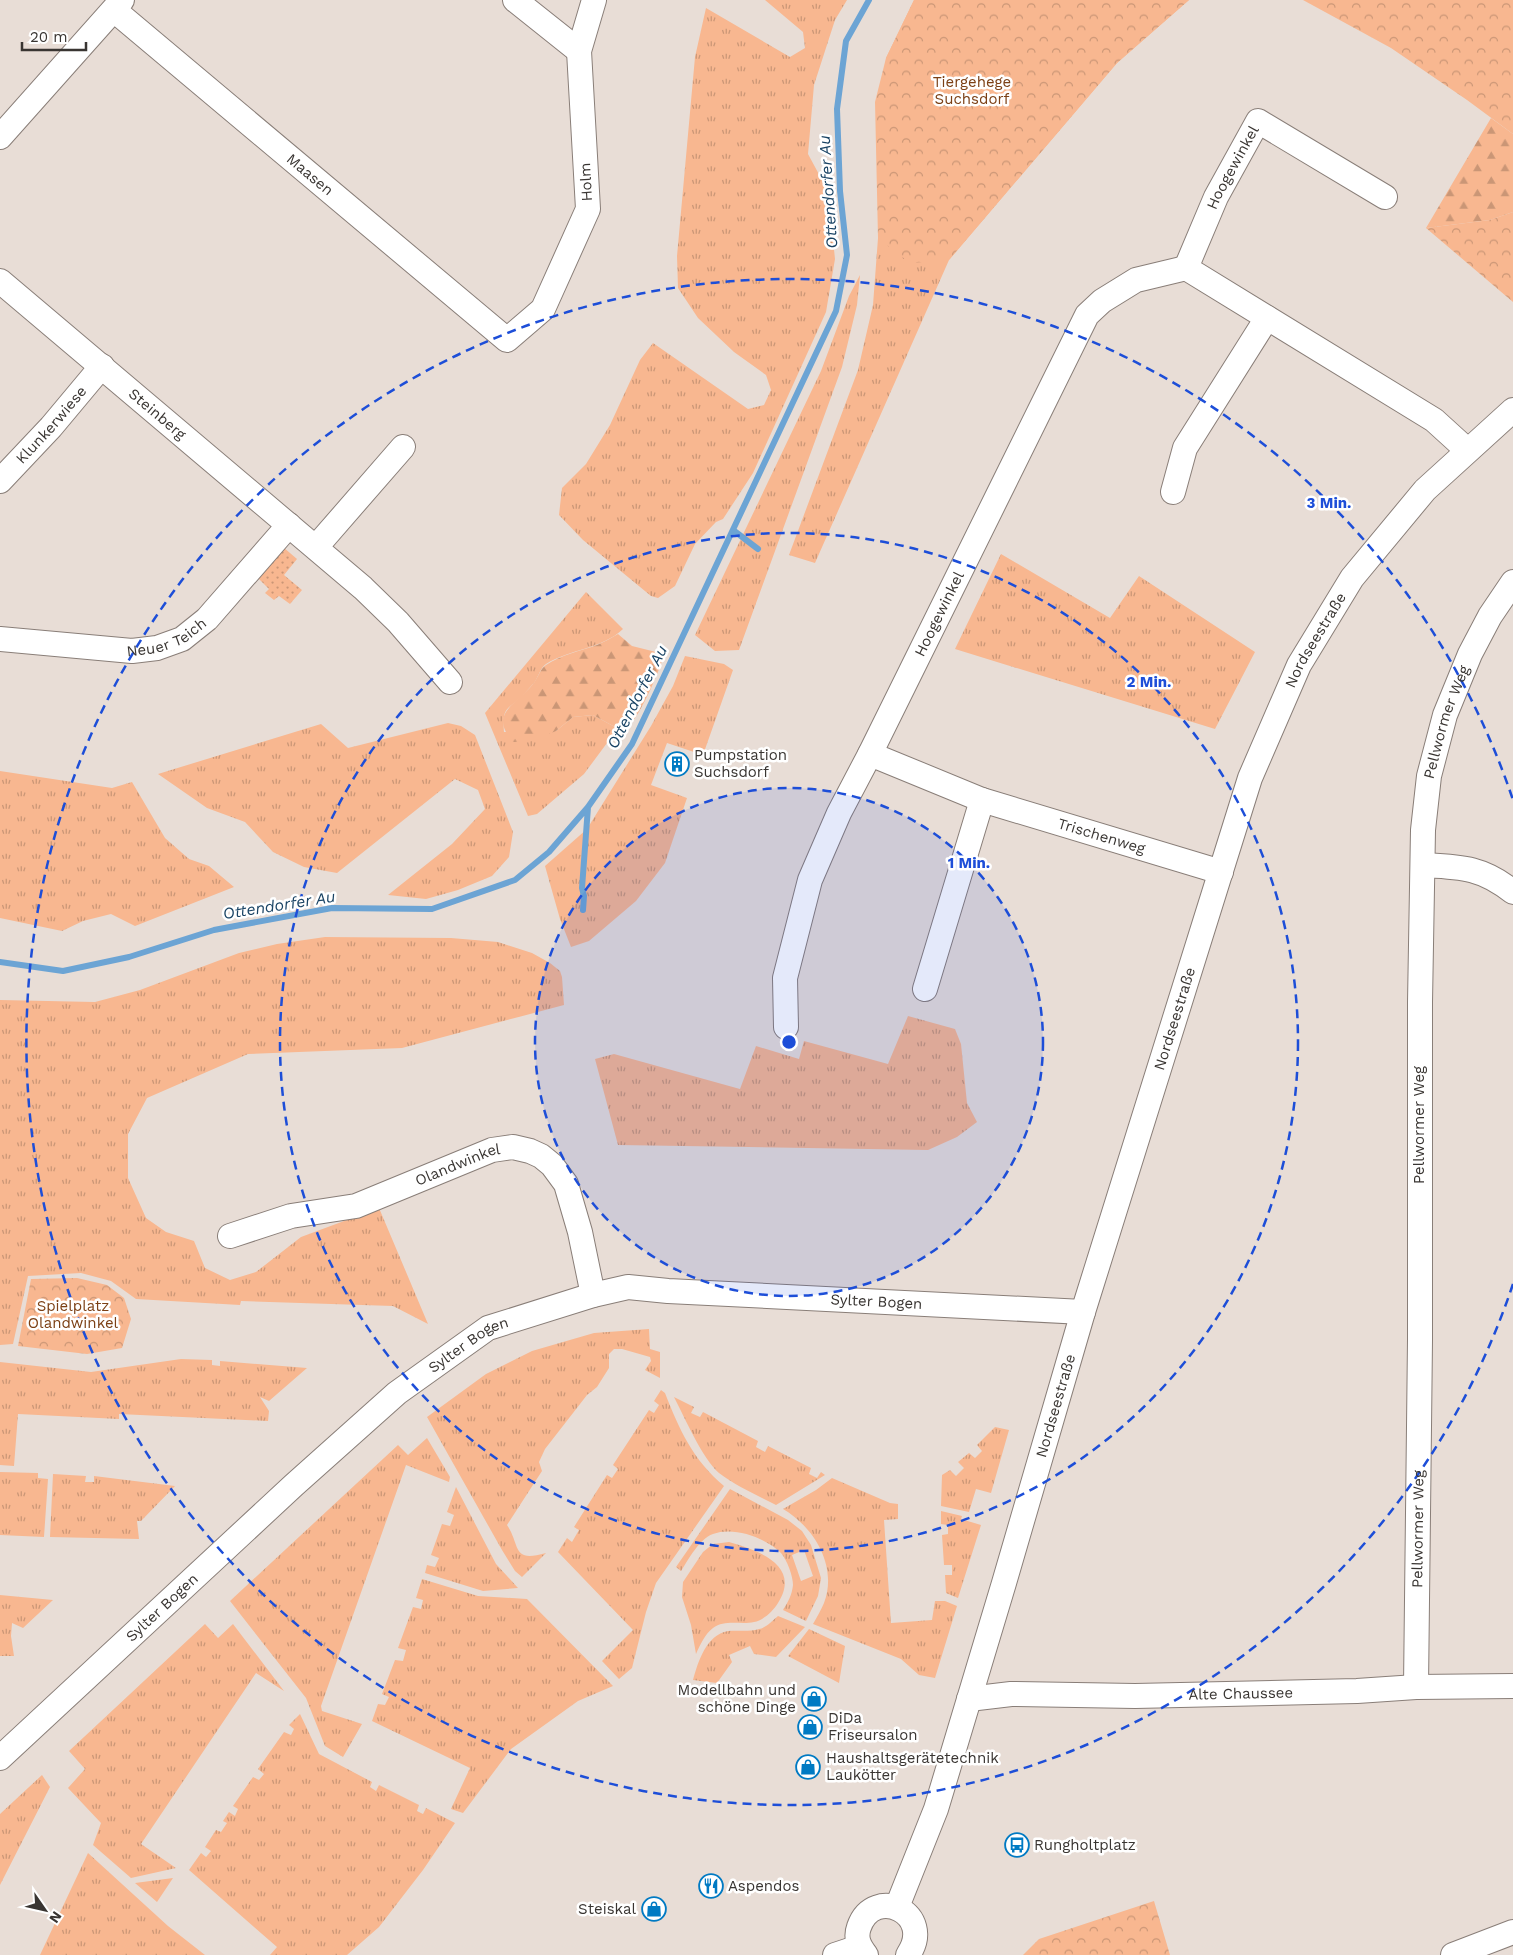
<svg xmlns="http://www.w3.org/2000/svg" width="1513" height="1955" font-family="'Work Sans',sans-serif">
  <style>
    .grass { fill: url(#grass-tufts); fill-rule: evenodd }
    .forest { fill: url(#forest-firs) }
    .park { fill: url(#park-crowns) }
    .garden { fill: url(#garden-dots) }
    .lines { fill: none; stroke-linecap: round; stroke-linejoin: round }
    .stream { stroke: #6ca4d4; stroke-width: 6 }
    .street-casing { stroke: #897e78; stroke-width: 26 }
    .street { stroke: #fff; stroke-width: 24 }
    .ring { fill: none; stroke: #1d4ed8; stroke-width: 2.5; stroke-dasharray: 9 6 }
    .labels { text-anchor: middle; dominant-baseline: central; stroke-width: 5; stroke-linejoin: round; paint-order: stroke }
    .park-label { font-size: 15px; fill: #7c4015; stroke: #fff }
    .street-label { font-size: 15px; fill: #393532; stroke: #fff }
    .poi-label { font-size: 15px; fill: #393532; stroke: #fff; text-anchor: start }
    .water-label { font-size: 16px; font-style: italic; fill: #194364; stroke: #fff }
    .centre { fill: #1d4ed8; stroke: #fff; stroke-width: 2.5 }
    .ring-label { font-size: 15px; text-anchor: middle; font-weight: bold; fill: #1d4ed8; stroke: #fff; stroke-width: 5; stroke-linejoin: round; paint-order: stroke }
  </style>
  <defs>
    <pattern id="grass-tufts" width="24" height="20" patternUnits="userSpaceOnUse" patternTransform="scale(1.25)"><rect width="24" height="20" fill="#f8b790"/><path d="M3 7l-1-3M5 7V3M7 7l1-3M15 17l-1-3M17 17v-4M19 17l1-3" fill="none" stroke="#ca9676"/></pattern>
    <pattern id="forest-firs" width="22" height="20" patternUnits="userSpaceOnUse" patternTransform="scale(1.25)"><rect width="22" height="20" fill="#f8b790"/><path d="M5 1l3.5 6h-7zM16 11l3.5 6h-7z" fill="#ca9676"/></pattern>
    <pattern id="park-crowns" width="20" height="18" patternUnits="userSpaceOnUse" patternTransform="scale(1.25)"><rect width="20" height="18" fill="#f8b790"/><path d="M2 6a3 3 0 1 1 6 0M12 15a3 3 0 1 1 6 0" fill="none" stroke="#ca9676"/></pattern>
    <pattern id="garden-dots" width="8" height="8" patternUnits="userSpaceOnUse" patternTransform="scale(1.25)"><rect width="8" height="8" fill="#f8b790"/><path d="M2 2h.1M6 6h.1" fill="none" stroke="#ca9676" stroke-width="1.8" stroke-linecap="round"/></pattern>
  </defs>
  <rect width="100%" height="100%" fill="#e8ddd6"/>
  <!-- grass -->
  <path class="grass" d="M 765,0 L 847,0 L 835,20 L 814,85 L 808,154 L 828,191 L 835,259 L 826,312 L 753,473 L 723,519 L 716,522 L 695,544 L 675,586 L 658,598 L 651,596 L 583,540 L 559,515 L 562,488 L 586,464 L 610,425 L 640,360 L 653,343 L 748,409 L 764,405 L 771,390 L 766,375 L 734,352 L 698,318 L 678,288 L 677,256 L 695,57 L 706,8 L 790,57 L 805,48 L 803,32 Z
    M 914,0 L 1189,0 L 1117,63 L 949,260 L 815,563 L 789,555 L 858,370 L 873,305 L 878,238 L 886,58 Z
    M 860,275 L 857,305 L 842,367 L 739,650 L 715,651 L 695,635 L 821,371 L 849,296 Z
    M 1001,554 L 1110,618 L 1139,576 L 1255,652 L 1215,729 L 955,649 Z
    M 586,592 L 623,629 C 602,649 570,649 546,664 C 540,668 538,678 534,683 C 530,687 527,691 523,695 C 507,711 502,706 504,732 L 556,731 L 573,717 L 593,715 L 624,732 L 607,743 L 584,774 L 537,814 L 528,816 L 485,713 Z
    M 685,656 L 724,664 L 733,670 L 703,755 L 667,743 L 651,785 L 687,798 L 665,863 L 636,901 L 589,941 L 571,947 L 560,919 L 545,866 L 587,829 L 651,726 L 673,686 Z
    M 448,723 L 461,726 L 475,735 L 513,832 L 509,857 L 492,876 L 458,890 L 426,899 L 388,895 L 452,844 L 485,809 L 478,790 L 455,779 L 337,873 L 304,867 L 273,852 L 245,822 L 207,808 L 158,774 L 321,724 L 348,748 Z
    M 0,771 L 112,788 L 132,782 L 165,838 L 189,859 L 209,866 L 234,887 L 135,926 L 111,914 L 83,921 L 62,931 L 0,918 Z
    M 325,937 L 451,938 L 498,942 L 532,953 L 550,963 L 560,971 L 562,977 L 564,1005 L 402,1048 L 248,1054 L 147,1098 L 128,1134 L 128,1178 L 146,1218 L 166,1232 L 194,1241 L 205,1268 L 230,1280 L 256,1272 L 301,1237 L 379,1208 L 428,1324 L 393,1306 L 241,1301 L 240,1305 L 136,1299 L 111,1281 L 81,1273 L 28,1276 L 13,1344 L 0,1345 L 0,1000 L 95,1002 L 140,990 L 239,953 L 277,944 Z
    M 908,1016 L 955,1029 L 961,1044 L 967,1103 L 977,1122 L 957,1137 L 928,1150 L 618,1145 L 595,1059 L 614,1054 L 740,1089 L 756,1046 L 799,1059 L 804,1041 L 888,1064 Z
    M 649,1329 L 650,1349 L 660,1352 L 660,1378 L 645,1370 L 651,1361 L 650,1357 L 622,1349 L 614,1349 L 609,1354 L 609,1368 L 597,1387 L 587,1395 L 545,1449 L 539,1462 L 542,1471 L 507,1525 C 521,1546 511,1563 546,1553 L 522,1577 L 515,1571 L 502,1550 L 427,1417 L 486,1374 L 532,1351 L 594,1333 Z
    M 181,1359 L 212,1360 L 212,1365 L 220,1366 L 220,1361 L 307,1368 L 269,1401 L 260,1397 L 269,1411 L 268,1421 L 119,1414 L 119,1419 L 18,1414 L 14,1466 L 0,1465 L 0,1362 L 91,1372 Z
    M 661,1390 L 665,1393 C 679,1429 693,1460 724,1486 L 656,1583 L 646,1612 L 632,1668 L 619,1679 L 602,1661 L 633,1630 L 558,1552 L 567,1538 L 572,1542 L 579,1530 L 574,1527 L 607,1475 L 612,1478 L 618,1469 L 613,1465 L 649,1410 L 654,1413 L 659,1405 L 654,1401 Z
    M 674,1397 L 694,1407 L 691,1413 L 700,1417 L 703,1412 L 758,1441 L 756,1447 L 765,1452 L 768,1446 L 811,1468 L 809,1474 L 817,1478 L 821,1472 L 825,1475 L 776,1505 C 757,1495 736,1486 719,1473 C 702,1458 685,1418 674,1397 Z
    M 995,1427 L 1009,1430 L 991,1493 L 976,1489 L 969,1512 L 941,1506 L 942,1475 L 950,1470 L 956,1476 L 964,1468 L 958,1462 L 969,1453 L 975,1458 L 982,1451 L 977,1445 Z
    M 427,1438 L 450,1477 L 449,1482 L 406,1465 L 321,1706 L 322,1711 L 362,1724 L 343,1757 L 325,1746 L 306,1698 L 230,1601 L 398,1445 L 408,1455 Z
    M 0,1472 L 38,1473 L 38,1478 L 48,1479 L 44,1537 L 0,1535 Z
    M 53,1474 L 86,1476 L 85,1482 L 94,1482 L 94,1476 L 175,1486 L 141,1521 L 137,1521 L 139,1539 L 50,1537 Z
    M 832,1478 L 890,1503 L 898,1504 L 898,1519 L 884,1520 L 891,1623 L 932,1620 L 935,1601 L 945,1601 L 957,1606 L 935,1678 L 919,1675 L 901,1659 L 813,1624 C 817,1617 821,1610 824,1603 C 838,1566 814,1527 783,1509 L 816,1490 Z
    M 456,1487 L 496,1564 L 518,1588 L 483,1591 L 425,1573 L 427,1565 L 435,1567 L 439,1558 L 431,1555 L 442,1524 L 450,1526 L 454,1515 L 447,1512 Z
    M 730,1489 L 788,1520 L 802,1531 L 811,1545 L 821,1578 L 818,1596 L 806,1621 L 783,1610 C 788,1602 792,1595 793,1585 C 793,1576 787,1560 781,1553 C 766,1538 734,1526 713,1534 C 699,1539 689,1559 681,1571 L 676,1567 ZM 804,1550 L 813,1576 L 801,1581 L 792,1555 Z
    M 941,1511 L 962,1516 L 961,1519 L 981,1525 L 958,1598 L 946,1593 L 945,1575 L 952,1575 L 952,1565 L 944,1565 L 942,1535 L 948,1534 L 948,1525 L 941,1524 Z
    M 729,1542 C 757,1550 802,1565 778,1603 C 773,1611 764,1620 754,1622 C 741,1625 725,1619 713,1628 C 705,1634 700,1645 696,1654 L 691,1625 L 682,1597 L 683,1582 L 703,1552 L 713,1544 Z
    M 422,1579 L 478,1596 L 527,1599 L 613,1686 L 578,1701 L 511,1749 L 463,1813 L 451,1809 L 470,1768 L 372,1721 L 378,1704 L 385,1705 L 389,1697 L 382,1694 L 395,1660 L 403,1661 L 406,1650 L 398,1648 L 413,1607 L 421,1609 L 423,1600 L 416,1598 Z
    M 0,1595 L 53,1600 L 23,1628 L 12,1623 L 11,1636 L 14,1656 L 0,1656 Z
    M 778,1616 L 805,1627 L 776,1657 L 754,1654 L 750,1646 L 729,1655 L 732,1662 L 717,1683 L 693,1680 C 698,1662 706,1635 728,1631 C 738,1630 749,1632 759,1629 C 766,1628 773,1620 778,1616 Z
    M 205,1624 L 218,1638 L 233,1624 L 284,1691 L 256,1673 L 141,1844 L 176,1868 L 131,1878 L 93,1845 L 101,1823 L 68,1788 L 85,1769 L 69,1751 Z
    M 809,1629 L 845,1646 L 839,1683 L 788,1656 Z
    M 300,1714 L 319,1754 L 372,1782 L 370,1787 L 376,1791 L 379,1785 L 419,1805 L 417,1811 L 423,1814 L 426,1808 L 455,1823 L 423,1870 L 379,1927 L 347,1955 L 270,1955 L 277,1947 L 189,1870 L 201,1853 L 206,1857 L 211,1851 L 205,1847 L 216,1830 L 221,1832 L 227,1823 L 223,1821 L 229,1812 L 235,1816 L 238,1809 L 233,1806 L 253,1777 L 259,1780 L 264,1774 L 258,1769 L 284,1732 L 291,1735 L 294,1729 L 289,1725 Z
    M 42,1775 L 50,1787 L 0,1885 L 0,1814 Z
    M 88,1853 L 168,1926 L 205,1955 L 40,1955 Z
    M 173,1878 L 157,1902 L 135,1883 Z"/>
  <!-- forest -->
  <path class="forest" d="M 1491,118 L 1513,134 L 1513,212 L 1490,220 L 1426,228 Z
    M 618,634 L 632,646 L 664,654 C 659,673 639,719 624,732 L 593,715 L 573,717 L 556,731 L 532,741 L 513,742 C 488,713 516,705 533,684 C 538,678 540,669 546,665 C 561,655 580,651 597,645 C 604,642 611,638 618,634 Z"/>
  <!-- park -->
  <path class="park" d="M 914,0 L 1189,0 L 1117,63 L 949,260 L 910,263 L 878,238 L 875,102 L 886,58 Z
    M 1303,0 L 1513,0 L 1513,134 L 1467,100 L 1391,48 Z
    M 1513,212 L 1513,302 L 1426,228 L 1490,220 Z
    M 77,1278 L 107,1285 L 124,1298 L 131,1319 L 122,1348 L 87,1354 L 18,1346 L 31,1279 Z
    M 1154,1901 L 1170,1955 L 1023,1955 L 1039,1939 Z"/>
  <!-- garden -->
  <path class="garden" d="M 283,547 L 297,559 L 284,575 L 302,590 L 290,604 L 279,596 L 274,600 L 265,593 L 269,589 L 257,577 Z"/>
  <g class="lines">
    <!-- stream -->
    <path class="stream" d="M 733,530 L 758,549
      M 583,910 L 584,896 L 582,888 L 588,807
      M 0,962 L 63,971 L 129,957 L 214,930 L 332,908 L 432,909 L 515,880 L 549,852 L 588,807 L 632,744 L 836,311 L 847,255 L 840,191 L 837,109 L 846,41 L 869,0"/>
    <!-- street casing -->
    <g class="street-casing">
      <g id="street">
        <path d="M 515,0 L 579,51"/>
        <path id="s1" d="M 114,10 L 507,340 L 543,309 L 588,209 L 579,51 L 594,0"/>
        <path d="M 0,137 L 122,0"/>
        <path id="s2" d="M 1186,268 L 1216,197 L 1258,121 L 1385,197"/>
        <path id="s3" d="M 0,281 L 363,588 L 398,622 L 450,682"/>
        <path id="s4" d="M 0,481 L 51,427 L 102,366"/>
        <path d="M 1173,492 L 1185,448 L 1267,318"/>
        <path d="M 316,547 L 403,447"/>
        <path id="s5" d="M 0,639 L 132,651 L 157,648 L 182,639 L 207,619 L 289,525"/>
        <path id="s6" d="M 870,754 L 982,800 L 1221,872"/>
        <path d="M 1423,865 C 1461,867 1482,867 1513,892"/>
        <path d="M 925,989 L 982,800"/>
        <path id="s7" d="M 786,1027 L 785,978 L 810,880 L 839,813 L 870,754 L 1087,315 L 1102,301 L 1136,280 L 1186,268 L 1434,420 L 1467,450"/>
        <path id="s8" d="M 230,1236 L 291,1216 L 356,1206 L 492,1150 L 513,1147 L 530,1151 L 541,1156 L 552,1165 L 566,1184 L 580,1232 L 593,1295"/>
        <path id="s9" d="M 1416,1687 L 1420,1340 L 1420,1002 L 1423,830 L 1429,776 L 1445,715 L 1470,654 L 1490,616 L 1513,582"/>
        <path id="s10" d="M 969,1699 L 1011,1694 L 1135,1696 L 1357,1691 L 1416,1687 L 1513,1686"/>
        <path id="s11" d="M 0,1758 L 294,1485 L 397,1393 L 488,1328 L 593,1295 L 628,1287 L 668,1291 L 1083,1312"/>
        <path id="s12" d="M 897,1907 L 936,1809 L 1004,1583 L 1083,1312 L 1250,778 L 1299,665 L 1352,578 L 1425,490 L 1513,410"/>
        <path d="M 835,1955 L 859,1947"/>
        <path d="M 866,1955 C 859,1946 855,1938 859,1927 C 874,1884 936,1914 908,1955"/>
        <path d="M 1453,1955 L 1513,1932"/>
      </g>
    </g>
    <!-- street -->
    <use href="#street" class="street"/>
  </g>
  <!-- distance rings -->
  <circle cx="789" cy="1042" r="254" fill="#1d4ed8" fill-opacity=".12"/>
  <g class="ring">
    <circle cx="789" cy="1042" r="254"/>
    <circle cx="789" cy="1042" r="509"/>
    <path d="M1513 1284A763 763 0 1 1 1513 800"/>
  </g>
  <!-- icons -->
  <defs>
    <g id="building-ring" transform="scale(1.25)"><circle r="9.5" fill="#fff" stroke="#007ac3" stroke-width="1.5"/><path d="M-4-6H4V6H1V3H-1V6H-4ZM-2.5-4.3h1.7v1.8h-1.7ZM.8-4.3h1.7v1.8H.8ZM-2.5-1h1.7V.8h-1.7ZM.8-1h1.7V.8H.8Z" fill="#007ac3"/></g>
    <g id="shop-ring" transform="scale(1.25)"><circle r="9.5" fill="#fff" stroke="#007ac3" stroke-width="1.5"/><path d="M-5-2.5h2.3a2.7 3.5 0 0 1 5.4 0H5L5.5 6h-11ZM-1.5-2.5h3a1.5 2.3 0 0 0-3 0Z" fill="#007ac3"/></g>
    <g id="bus-ring" transform="scale(1.25)"><circle r="9.5" fill="#fff" stroke="#007ac3" stroke-width="1.5"/><path d="M-5-6H5V4H4V6H2V4H-2V6H-4V4H-5ZM-3.5-4V0h7V-4ZM-3.5 1.2v1.5H-2V1.2ZM2 1.2v1.5H3.5V1.2Z" fill="#007ac3"/></g>
    <g id="restaurant-ring" transform="scale(1.25)"><circle r="9.5" fill="#fff" stroke="#007ac3" stroke-width="1.5"/><path d="M-5-6h1v4h1v-4h1v4h1v-4h1v5L-1.5 .5V6h-2V.5L-5-1ZM5-6V6H3V1.5H1.5Q1.5-4 5-6Z" fill="#007ac3"/></g>
  </defs>
  <g fill-rule="evenodd">
    <use href="#building-ring" x="677" y="764"/>
    <use href="#shop-ring" x="814" y="1699"/>
    <use href="#shop-ring" x="810" y="1727"/>
    <use href="#shop-ring" x="808" y="1767"/>
    <use href="#bus-ring" x="1017" y="1845"/>
    <use href="#restaurant-ring" x="711" y="1886"/>
    <use href="#shop-ring" x="654" y="1909"/>
  </g>
  <g class="labels">
    <!-- park labels -->
    <g class="park-label">
      <text x="972" y="82">Tiergehege<tspan x="972" dy="17">Suchsdorf</tspan></text>
      <text x="73" y="1306">Spielplatz<tspan x="73" dy="17">Olandwinkel</tspan></text>
    </g>
    <!-- street labels -->
    <g class="street-label">
      <text stroke="none"><textPath href="#s2" startOffset="111">Hoogewinkel</textPath></text>
      <text stroke="none"><textPath href="#s1" startOffset="256">Maasen</textPath></text>
      <text transform="translate(586 182) rotate(-93)">Holm</text>
      <text stroke="none"><textPath href="#s3" startOffset="206">Steinberg</textPath></text>
      <text stroke="none"><textPath href="#s4" startOffset="76">Klunkerwiese</textPath></text>
      <text stroke="none"><textPath href="#s7" startOffset="446">Hoogewinkel</textPath></text>
      <text stroke="none"><textPath href="#s5" startOffset="170">Neuer Teich</textPath></text>
      <text stroke="none"><textPath href="#s12" startOffset="1336">Nordseestraße</textPath></text>
      <text stroke="none"><textPath href="#s9" startOffset="968">Pellwormer Weg</textPath></text>
      <text stroke="none"><textPath href="#s6" startOffset="246">Trischenweg</textPath></text>
      <text stroke="none"><textPath href="#s12" startOffset="931">Nordseestraße</textPath></text>
      <text transform="translate(1419 1125) rotate(-90)">Pellwormer Weg</text>
      <text stroke="none"><textPath href="#s8" startOffset="240">Olandwinkel</textPath></text>
      <text stroke="none"><textPath href="#s11" startOffset="1046">Sylter Bogen</textPath></text>
      <text stroke="none"><textPath href="#s11" startOffset="626">Sylter Bogen</textPath></text>
      <text stroke="none"><textPath href="#s12" startOffset="526">Nordseestraße</textPath></text>
      <text stroke="none"><textPath href="#s9" startOffset="158">Pellwormer Weg</textPath></text>
      <text stroke="none"><textPath href="#s11" startOffset="221">Sylter Bogen</textPath></text>
      <text stroke="none"><textPath href="#s10" startOffset="272">Alte Chaussee</textPath></text>
    </g>
    <!-- poi labels -->
    <g class="poi-label">
      <text x="694" y="755">Pumpstation<tspan x="694" dy="17">Suchsdorf</tspan></text>
      <text x="796" y="1690" text-anchor="end">Modellbahn und<tspan x="796" dy="17">schöne Dinge</tspan></text>
      <text x="828" y="1718">DiDa<tspan x="828" dy="17">Friseursalon</tspan></text>
      <text x="826" y="1758">Haushaltsgerätetechnik<tspan x="826" dy="17">Laukötter</tspan></text>
      <text x="1034" y="1845">Rungholtplatz</text>
      <text x="728" y="1886">Aspendos</text>
      <text x="636" y="1909" text-anchor="end">Steiskal</text>
    </g>
    <!-- water labels -->
    <g class="water-label">
      <text transform="translate(828 192) rotate(-94)">Ottendorfer Au</text>
      <text transform="translate(637 697) rotate(-63)">Ottendorfer Au</text>
      <text transform="translate(279 905) rotate(-9)">Ottendorfer Au</text>
    </g>
  </g>
  <circle cx="789" cy="1042" r="8" class="centre"/>
  <g class="ring-label">
    <text x="1329" y="508">3 Min.</text>
    <text x="1149" y="687">2 Min.</text>
    <text x="969" y="868">1 Min.</text>
  </g>
  <!-- north arrow -->
  <g transform="translate(45 1910) rotate(124)" stroke="#ffffff" stroke-width="4" paint-order="stroke">
  <path d="M0-4L9 19L0 12L-9 19Z" fill="#393532"/>
  <text y="-8" font-size="14" font-weight="bold" text-anchor="middle" fill="#393532">N</text>
  </g>
  <!-- scale -->
  <path d="M22 42v8h64v-8" fill="none" stroke="#393532" stroke-width="2.5"/>
  <text x="30" y="42" font-size="15" fill="#393532" stroke="#ffffff" stroke-width="4" paint-order="stroke">20 m</text>
</svg>
